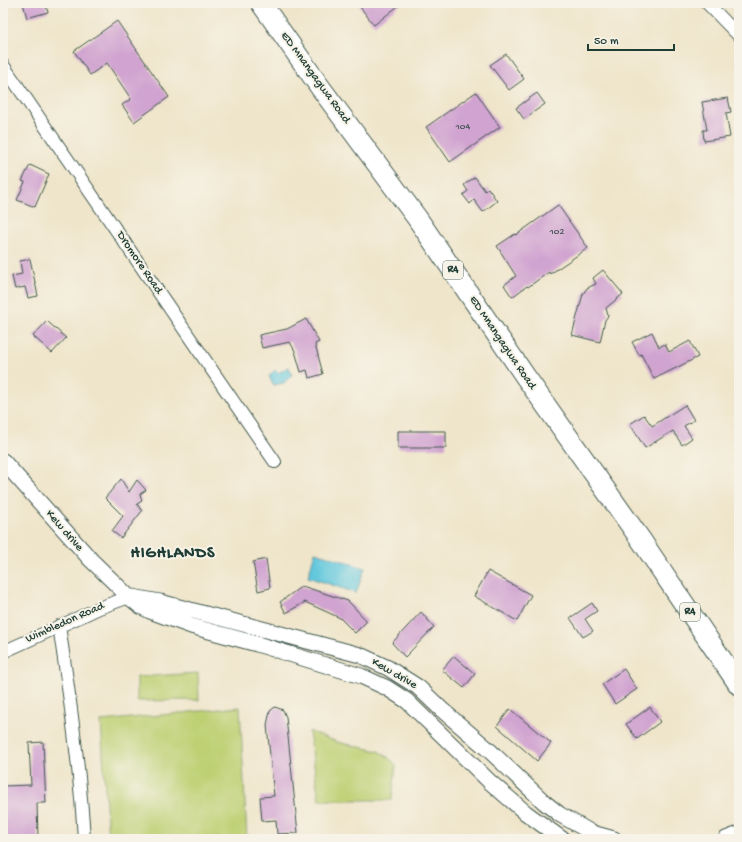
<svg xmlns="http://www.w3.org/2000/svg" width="742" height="842" font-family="'Gochi Hand',sans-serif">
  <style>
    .green { fill: #bed073; stroke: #6e8654 }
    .water { fill: #60c7dd; stroke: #408288 }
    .building { fill: #d0a3d0 }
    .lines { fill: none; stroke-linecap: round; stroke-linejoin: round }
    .minor-casing { stroke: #3e564a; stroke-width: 14 }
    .tertiary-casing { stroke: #3e564a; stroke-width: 17 }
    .trunk-casing { stroke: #3e564a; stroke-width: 22 }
    .minor { stroke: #fff; stroke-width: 12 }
    .tertiary { stroke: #fff; stroke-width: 15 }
    .trunk { stroke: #fff; stroke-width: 20 }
    .labels { text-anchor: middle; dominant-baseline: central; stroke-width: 4; stroke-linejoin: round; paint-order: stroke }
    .number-label { font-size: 10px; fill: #4b565b }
    .shield { fill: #f7f3e8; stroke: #60746a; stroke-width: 1 }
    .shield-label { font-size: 11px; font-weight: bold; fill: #1f3d34 }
    .street-label { font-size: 12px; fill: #1f3d34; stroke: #f7f3e8 }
    .district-label { font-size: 16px; font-weight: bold; letter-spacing: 1px; fill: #1f3d34; stroke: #f7f3e8 }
  </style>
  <rect width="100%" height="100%" fill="#f7f3e8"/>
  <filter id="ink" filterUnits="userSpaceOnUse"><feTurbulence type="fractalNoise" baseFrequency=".025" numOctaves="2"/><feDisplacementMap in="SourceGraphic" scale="8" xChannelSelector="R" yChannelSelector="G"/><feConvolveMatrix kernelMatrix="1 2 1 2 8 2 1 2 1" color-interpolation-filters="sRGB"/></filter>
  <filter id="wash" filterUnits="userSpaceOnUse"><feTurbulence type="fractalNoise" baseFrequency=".012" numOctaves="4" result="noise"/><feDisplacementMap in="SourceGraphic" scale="16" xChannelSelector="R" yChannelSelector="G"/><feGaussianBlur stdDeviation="0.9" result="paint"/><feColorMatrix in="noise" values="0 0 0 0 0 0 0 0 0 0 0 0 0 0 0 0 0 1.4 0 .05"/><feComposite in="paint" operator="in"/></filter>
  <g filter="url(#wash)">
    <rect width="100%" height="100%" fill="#efe5ca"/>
    <!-- green -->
    <path class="green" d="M 198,673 L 199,700 L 137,701 L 137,677 Z
      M 240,707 L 247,839 L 108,839 L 101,721 Z
      M 309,731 L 337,742 L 378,751 L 388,757 L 396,765 L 392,800 L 319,800 Z"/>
    <!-- water -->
    <path class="water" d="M 289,367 L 292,375 L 284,383 L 273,385 L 269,376 L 275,370 L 278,373 Z
      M 315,552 L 365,568 L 356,593 L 308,577 Z"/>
    <g id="blocks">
      <!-- building -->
      <path class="building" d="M 23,3 L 45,3 L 48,12 L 27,18 Z
        M 357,3 L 402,3 L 374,25 Z
        M 117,21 L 169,97 L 134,122 L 122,105 L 131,99 L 107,63 L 90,75 L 74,51 Z
        M 506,54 L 524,79 L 509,90 L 490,65 Z
        M 476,92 L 500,127 L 450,162 L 426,127 Z
        M 537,93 L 545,104 L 524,119 L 516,108 Z
        M 728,98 L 731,112 L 726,113 L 730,137 L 704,141 L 703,130 L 707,130 L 702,102 Z
        M 30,165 L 49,174 L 35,207 L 17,200 L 25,182 L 22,181 Z
        M 475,177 L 485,191 L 488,188 L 497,201 L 483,212 L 474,200 L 470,204 L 463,195 L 468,191 L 464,185 Z
        M 558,205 L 588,248 L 550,274 L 549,272 L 528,287 L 527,286 L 512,297 L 504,285 L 516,276 L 497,246 L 515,234 L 516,235 Z
        M 30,259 L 38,296 L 28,298 L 25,287 L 15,289 L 12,276 L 22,274 L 20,261 Z
        M 603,270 L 623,294 L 606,308 L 608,316 L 605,320 L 600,342 L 572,335 L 583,294 L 587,288 L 596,284 L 593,278 Z
        M 306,319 L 319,342 L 315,344 L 323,374 L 309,378 L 307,370 L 301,372 L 295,351 L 290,342 L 262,348 L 259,335 L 287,329 Z
        M 47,321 L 66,338 L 52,353 L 33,336 Z
        M 652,332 L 659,347 L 665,344 L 669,352 L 690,341 L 698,357 L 654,379 L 641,354 L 639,355 L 632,342 Z
        M 685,405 L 694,420 L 684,426 L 692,438 L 682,445 L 673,431 L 645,448 L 630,424 L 644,415 L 652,426 Z
        M 398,431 L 446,431 L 446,448 L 398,448 Z
        M 121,479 L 129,492 L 137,480 L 146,490 L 140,494 L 142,501 L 137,504 L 142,511 L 121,538 L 112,531 L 123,516 L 105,498 Z
        M 266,559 L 270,588 L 258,591 L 253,562 Z
        M 488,571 L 531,595 L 517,621 L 474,596 Z
        M 302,586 L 348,601 L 367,621 L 355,633 L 340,618 L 305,602 L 286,613 L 280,602 Z
        M 592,603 L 597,611 L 585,619 L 593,631 L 583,637 L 570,618 Z
        M 421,612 L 434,627 L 405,657 L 392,643 Z
        M 454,656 L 475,674 L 464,688 L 442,670 Z
        M 624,669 L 637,689 L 615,704 L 602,684 Z
        M 275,707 L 283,710 L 286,717 L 298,833 L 277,834 L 276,820 L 262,821 L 260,797 L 274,796 L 267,725 L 270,711 Z
        M 650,707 L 660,722 L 637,739 L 626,724 Z
        M 510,709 L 551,743 L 537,761 L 497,726 Z
        M 43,742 L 46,803 L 37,803 L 38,839 L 3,839 L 3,786 L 31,785 L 29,743 Z"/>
    </g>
  </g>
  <g filter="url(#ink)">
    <use href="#blocks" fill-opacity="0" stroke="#3e564a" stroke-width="1"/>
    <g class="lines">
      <!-- minor casing -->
      <g class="minor-casing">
        <path id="minor" d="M 707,3 L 739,36
          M 3,65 L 275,462
          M 59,626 C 70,697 80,768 84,839
          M 3,652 L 82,616 L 99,608 L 129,597"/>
      </g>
      <!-- tertiary casing -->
      <g class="tertiary-casing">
        <path id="tertiary" d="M 3,461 L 91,560 L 129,597 L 140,606 L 150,611 L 191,626 L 257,644 L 361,676 L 387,688 L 407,701 L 490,782 L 526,813 L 562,839
          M 132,597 L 160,602 L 360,655 L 388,668 L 418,687 L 441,709 L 490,751 L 544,802 L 559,814 L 592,833 L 614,839
          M 726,839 L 739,834"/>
      </g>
      <!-- trunk casing -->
      <g class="trunk-casing">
        <path id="trunk" d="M 261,3 L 320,87 L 417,218 L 525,376 L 641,540 L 739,685"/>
      </g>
      <!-- minor -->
      <use href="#minor" class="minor"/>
      <!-- tertiary -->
      <use href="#tertiary" class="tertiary"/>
      <!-- trunk -->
      <use href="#trunk" class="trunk"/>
    </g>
  </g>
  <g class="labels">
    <!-- number labels -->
    <g class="number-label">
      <text x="463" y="127">104</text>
      <text x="557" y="232">102</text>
    </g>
    <!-- shield labels -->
    <g class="shield">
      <rect x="443" y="261" width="20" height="18" rx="3"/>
      <rect x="680" y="603" width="20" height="18" rx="3"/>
    </g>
    <g class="shield-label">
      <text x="453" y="270">R4</text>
      <text x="690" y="612">R4</text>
    </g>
    <!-- street labels -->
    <g class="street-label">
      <text transform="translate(315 78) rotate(54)">ED Mnangagwa Road</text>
      <text transform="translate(139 263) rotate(56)">Dromore Road</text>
      <text transform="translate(502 343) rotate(56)">ED Mnangagwa Road</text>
      <text transform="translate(64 531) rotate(49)">Kew drive</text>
      <text transform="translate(65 623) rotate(-24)">Wimbledon Road</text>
      <text transform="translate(394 674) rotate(30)">Kew drive</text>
    </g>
    <!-- district labels -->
    <g class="district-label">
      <text x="173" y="554">HIGHLANDS</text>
    </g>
  </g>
  <!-- margin -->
  <rect width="742" height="842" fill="none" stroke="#f7f3e8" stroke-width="16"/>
  <!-- scale -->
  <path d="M588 44v6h86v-6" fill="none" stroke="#1f3d34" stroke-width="2"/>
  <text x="594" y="44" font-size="12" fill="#1f3d34" stroke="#f7f3e8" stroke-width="3" paint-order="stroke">50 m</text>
</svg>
